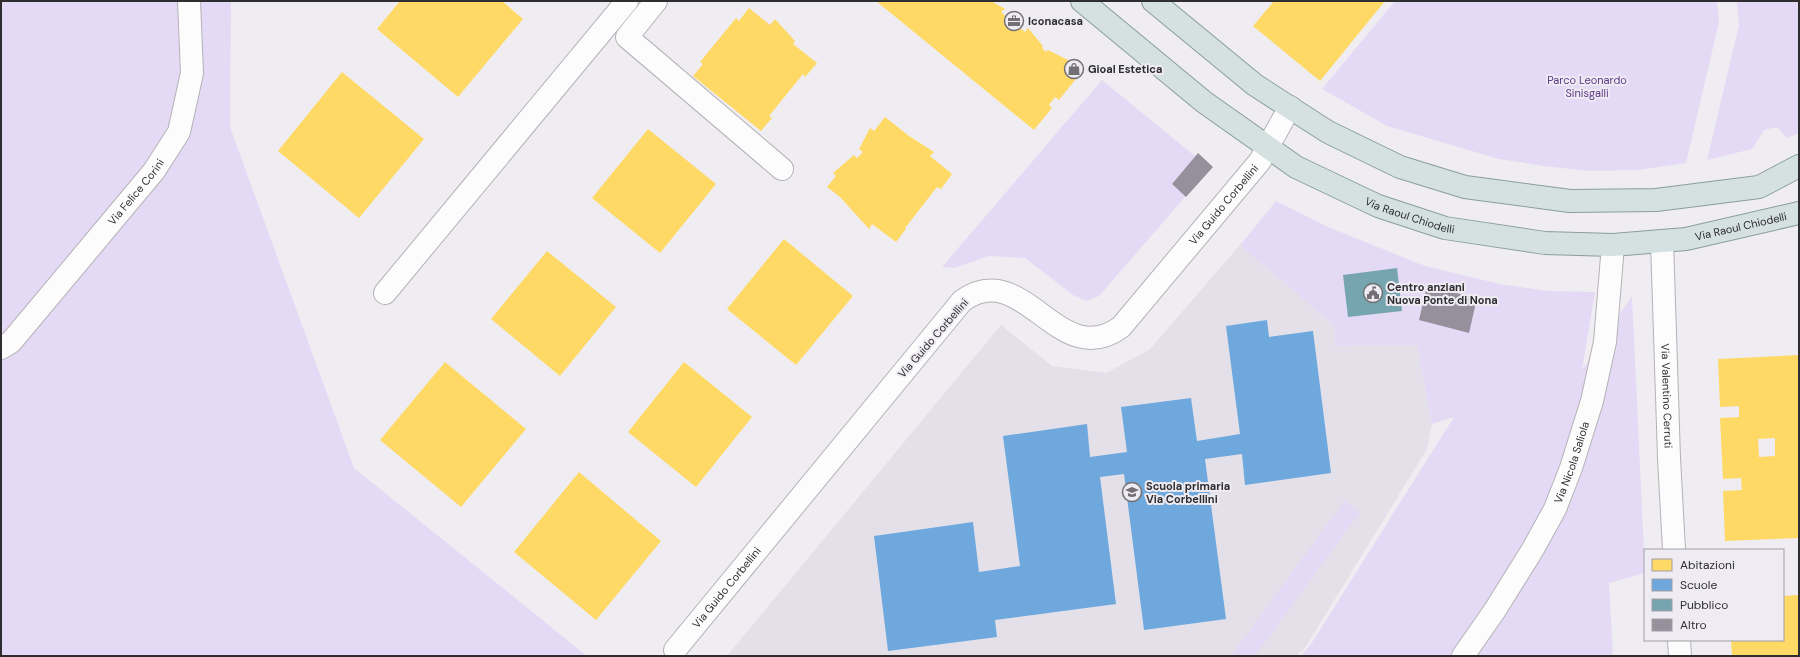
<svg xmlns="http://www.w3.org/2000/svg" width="1800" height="657" font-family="'DM Sans',sans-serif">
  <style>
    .built { fill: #e3e0ea }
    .green { fill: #e5daf5 }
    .homes { fill: #ffd966; fill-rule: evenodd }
    .schools { fill: #6fa8dc }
    .public { fill: #76a5af }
    .building { fill: #96909d }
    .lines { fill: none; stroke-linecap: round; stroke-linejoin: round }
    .minor-casing { stroke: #b4b2b6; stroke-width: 24 }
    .major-casing { stroke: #899e9d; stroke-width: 24 }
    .minor { stroke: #fdfcfd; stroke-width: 22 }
    .major { stroke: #d5e0e0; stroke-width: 22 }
    .labels { text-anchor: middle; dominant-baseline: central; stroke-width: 4; stroke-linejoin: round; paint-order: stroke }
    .poi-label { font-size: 11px; font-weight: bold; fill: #2e2d30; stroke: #eeebf3; text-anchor: start }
    .park-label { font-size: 11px; fill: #5e3787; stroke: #eeebf3 }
    .street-label { font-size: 11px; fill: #2e2d30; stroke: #eeebf3 }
  </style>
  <rect width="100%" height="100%" fill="#efedf1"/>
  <!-- built -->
  <path class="built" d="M 1240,245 L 1335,326 L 1334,346 L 1417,345 L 1432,424 L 1427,449 L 1305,648 L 1297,656 L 727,656 L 1001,325 L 1052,366 L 1106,373 L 1149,350 Z"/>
  <!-- green -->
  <path class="green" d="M 1,1 L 231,1 L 230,127 L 354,468 L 587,656 L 1,656 Z
    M 1395,1 L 1717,1 L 1719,22 L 1686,163 L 1638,170 L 1589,171 L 1543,166 L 1499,159 L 1387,126 L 1322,89 Z
    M 1737,1 L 1799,1 L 1799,133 L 1787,138 L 1777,127 L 1764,130 L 1752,149 L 1707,160 L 1739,25 Z
    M 1102,80 L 1196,157 L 1172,184 L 1186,196 L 1099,296 L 1086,301 L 1073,295 L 1025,258 L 989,256 L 954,268 L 942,267 Z
    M 1276,201 L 1328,227 L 1425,266 L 1500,284 L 1548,291 L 1595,292 L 1582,370 L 1632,296 L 1645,573 L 1609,583 L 1613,656 L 1300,656 L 1311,644 L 1454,417 L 1432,424 L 1417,345 L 1334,346 L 1335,326 L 1240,245 Z
    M 1345,500 L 1360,512 L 1255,656 L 1231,656 Z"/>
  <!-- homes -->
  <path class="homes" d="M 400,1 L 502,1 L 523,19 L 458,97 L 377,29 Z
    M 876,1 L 991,1 L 1005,9 L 1001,12 L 1025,32 L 1028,28 L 1043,46 L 1042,48 L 1046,52 L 1048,50 L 1070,61 L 1067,65 L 1079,75 L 1059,100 L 1055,97 L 1049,105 L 1052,108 L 1034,130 Z
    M 1274,1 L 1385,1 L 1320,81 L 1253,26 Z
    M 749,8 L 770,25 L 775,19 L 795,41 L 793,44 L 817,63 L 805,77 L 803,74 L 769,116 L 772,118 L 761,131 L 693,76 L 703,64 L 700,62 L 736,18 L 739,21 Z
    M 342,72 L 424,139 L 359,218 L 278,151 Z
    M 885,117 L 909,136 L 934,152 L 930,156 L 952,174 L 941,189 L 937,187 L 905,228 L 906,229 L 896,242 L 872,224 L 869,229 L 840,197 L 827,187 L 836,176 L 833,173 L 854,155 L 857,158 L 863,152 L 859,149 L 870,128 L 874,131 Z
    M 648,129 L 716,184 L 660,253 L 592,198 Z
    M 784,239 L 853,296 L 796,365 L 727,309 Z
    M 547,251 L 616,307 L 560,376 L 491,319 Z
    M 1799,355 L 1799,538 L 1725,541 L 1723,491 L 1742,490 L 1741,478 L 1723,479 L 1720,418 L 1739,417 L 1739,406 L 1720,407 L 1718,359 ZM 1775,438 L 1775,456 L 1759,457 L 1758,439 Z
    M 445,362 L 526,429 L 461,507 L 380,440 Z
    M 684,362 L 752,417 L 696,487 L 628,432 Z
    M 579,472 L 661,541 L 596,620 L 514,552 Z
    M 1799,595 L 1799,656 L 1732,656 L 1731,640 L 1783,640 L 1783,596 Z"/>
  <!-- schools -->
  <path class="schools" d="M 1267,320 L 1269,337 L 1313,331 L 1331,473 L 1245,485 L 1242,454 L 1205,459 L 1226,619 L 1144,630 L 1124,474 L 1100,477 L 1116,604 L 995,620 L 997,637 L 888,651 L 874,536 L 973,522 L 979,572 L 1020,566 L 1003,436 L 1087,424 L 1090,457 L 1127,452 L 1121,407 L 1191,398 L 1197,441 L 1240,434 L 1226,326 Z"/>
  <!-- public -->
  <path class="public" d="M 1397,268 L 1402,311 L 1348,317 L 1343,275 Z"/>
  <!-- building -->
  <path class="building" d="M 1198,153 L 1213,167 L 1186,197 L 1172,184 Z
    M 1427,286 L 1477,298 L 1469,333 L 1419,320 Z"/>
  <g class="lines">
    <!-- minor casing -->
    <g class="minor-casing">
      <g id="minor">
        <path d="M 656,1 L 627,37 L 782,169"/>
        <path id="s1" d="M 1662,241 L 1669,458 L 1674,550"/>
        <path d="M 385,293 L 627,1"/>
        <path id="s2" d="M 1,348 L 11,342 L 154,171 L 179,132 L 192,73 L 189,1"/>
        <path d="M 1679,640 L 1680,656"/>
        <path id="s3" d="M 675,650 L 962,301 C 1024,256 1058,373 1121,327 L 1260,161 L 1290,107"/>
        <path id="s4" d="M 1463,656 L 1495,610 L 1533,549 L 1555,509 L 1571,468 L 1592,401 L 1605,342 L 1613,245"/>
      </g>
    </g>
    <!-- major casing -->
    <g class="major-casing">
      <g id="major">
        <path id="s5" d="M 1082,1 L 1204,102 L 1296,167 L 1378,206 L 1445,228 L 1545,243 L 1613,245 L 1686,239 L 1799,213"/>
        <path d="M 1153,1 L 1255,85 L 1328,132 L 1400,167 L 1465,187 L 1570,201 L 1656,200 L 1759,187 L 1799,166"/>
      </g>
    </g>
    <!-- minor -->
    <use href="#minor" class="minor"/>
    <!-- major -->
    <use href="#major" class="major"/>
  </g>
  <!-- icons -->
  <defs>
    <g id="office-ring" transform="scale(1)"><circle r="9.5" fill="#eeebf3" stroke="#727074" stroke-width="1.5"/><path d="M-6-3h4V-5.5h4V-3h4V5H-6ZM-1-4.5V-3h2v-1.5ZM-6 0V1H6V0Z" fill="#727074"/></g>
    <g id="shop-ring" transform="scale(1)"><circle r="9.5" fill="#eeebf3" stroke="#727074" stroke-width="1.5"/><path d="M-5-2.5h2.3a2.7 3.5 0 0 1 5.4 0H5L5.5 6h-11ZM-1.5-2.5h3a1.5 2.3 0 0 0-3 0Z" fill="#727074"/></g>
    <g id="civic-ring" transform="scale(1)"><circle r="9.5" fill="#eeebf3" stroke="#727074" stroke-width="1.5"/><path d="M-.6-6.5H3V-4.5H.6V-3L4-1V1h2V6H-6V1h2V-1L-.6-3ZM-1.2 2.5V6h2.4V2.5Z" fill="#727074"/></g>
    <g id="school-ring" transform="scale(1)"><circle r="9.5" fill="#eeebf3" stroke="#727074" stroke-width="1.5"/><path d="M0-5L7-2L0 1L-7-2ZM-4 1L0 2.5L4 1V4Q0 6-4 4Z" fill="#727074"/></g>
  </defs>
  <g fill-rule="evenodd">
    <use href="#office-ring" x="1014" y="21"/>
    <use href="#shop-ring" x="1074" y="69"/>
    <use href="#civic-ring" x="1373" y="293"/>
    <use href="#school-ring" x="1132" y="492"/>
  </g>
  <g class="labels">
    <!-- poi labels -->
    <g class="poi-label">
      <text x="1028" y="21">Iconacasa</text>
      <text x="1088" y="69">Gioal Estetica</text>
      <text x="1387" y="287">Centro anziani<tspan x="1387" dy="13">Nuova Ponte di Nona</tspan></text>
      <text x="1146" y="486">Scuola primaria<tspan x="1146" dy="13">Via Corbellini</tspan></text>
    </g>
    <!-- park labels -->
    <g class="park-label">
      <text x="1587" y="80">Parco Leonardo<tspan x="1587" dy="13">Sinisgalli</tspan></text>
    </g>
    <!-- street labels -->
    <g class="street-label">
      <text stroke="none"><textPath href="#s2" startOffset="207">Via Felice Corini</textPath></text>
      <text stroke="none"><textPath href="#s3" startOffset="788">Via Guido Corbellini</textPath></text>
      <text stroke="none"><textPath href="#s5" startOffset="395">Via Raoul Chiodelli</textPath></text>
      <text stroke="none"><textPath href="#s5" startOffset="731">Via Raoul Chiodelli</textPath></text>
      <text transform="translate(933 338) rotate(-49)">Via Guido Corbellini</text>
      <text stroke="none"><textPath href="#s1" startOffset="155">Via Valentino Cerruti</textPath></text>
      <text stroke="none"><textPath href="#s4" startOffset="223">Via Nicola Saliola</textPath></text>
      <text stroke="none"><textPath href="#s3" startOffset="81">Via Guido Corbellini</textPath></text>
    </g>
  </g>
  <!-- border -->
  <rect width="1800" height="657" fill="none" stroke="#2e2d30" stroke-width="4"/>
  <!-- legend -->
  <rect x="1644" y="549" width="140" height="92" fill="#eeebf3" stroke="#a19fa5"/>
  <rect x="1652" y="559" width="20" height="12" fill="#ffd966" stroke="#a19fa5"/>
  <text x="1680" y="569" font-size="12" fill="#2e2d30">Abitazioni</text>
  <rect x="1652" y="579" width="20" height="12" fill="#6fa8dc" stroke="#a19fa5"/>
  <text x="1680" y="589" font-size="12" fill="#2e2d30">Scuole</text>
  <rect x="1652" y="599" width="20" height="12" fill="#76a5af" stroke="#a19fa5"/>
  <text x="1680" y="609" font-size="12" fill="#2e2d30">Pubblico</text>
  <rect x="1652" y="619" width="20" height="12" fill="#96909d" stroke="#a19fa5"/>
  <text x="1680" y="629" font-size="12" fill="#2e2d30">Altro</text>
</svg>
